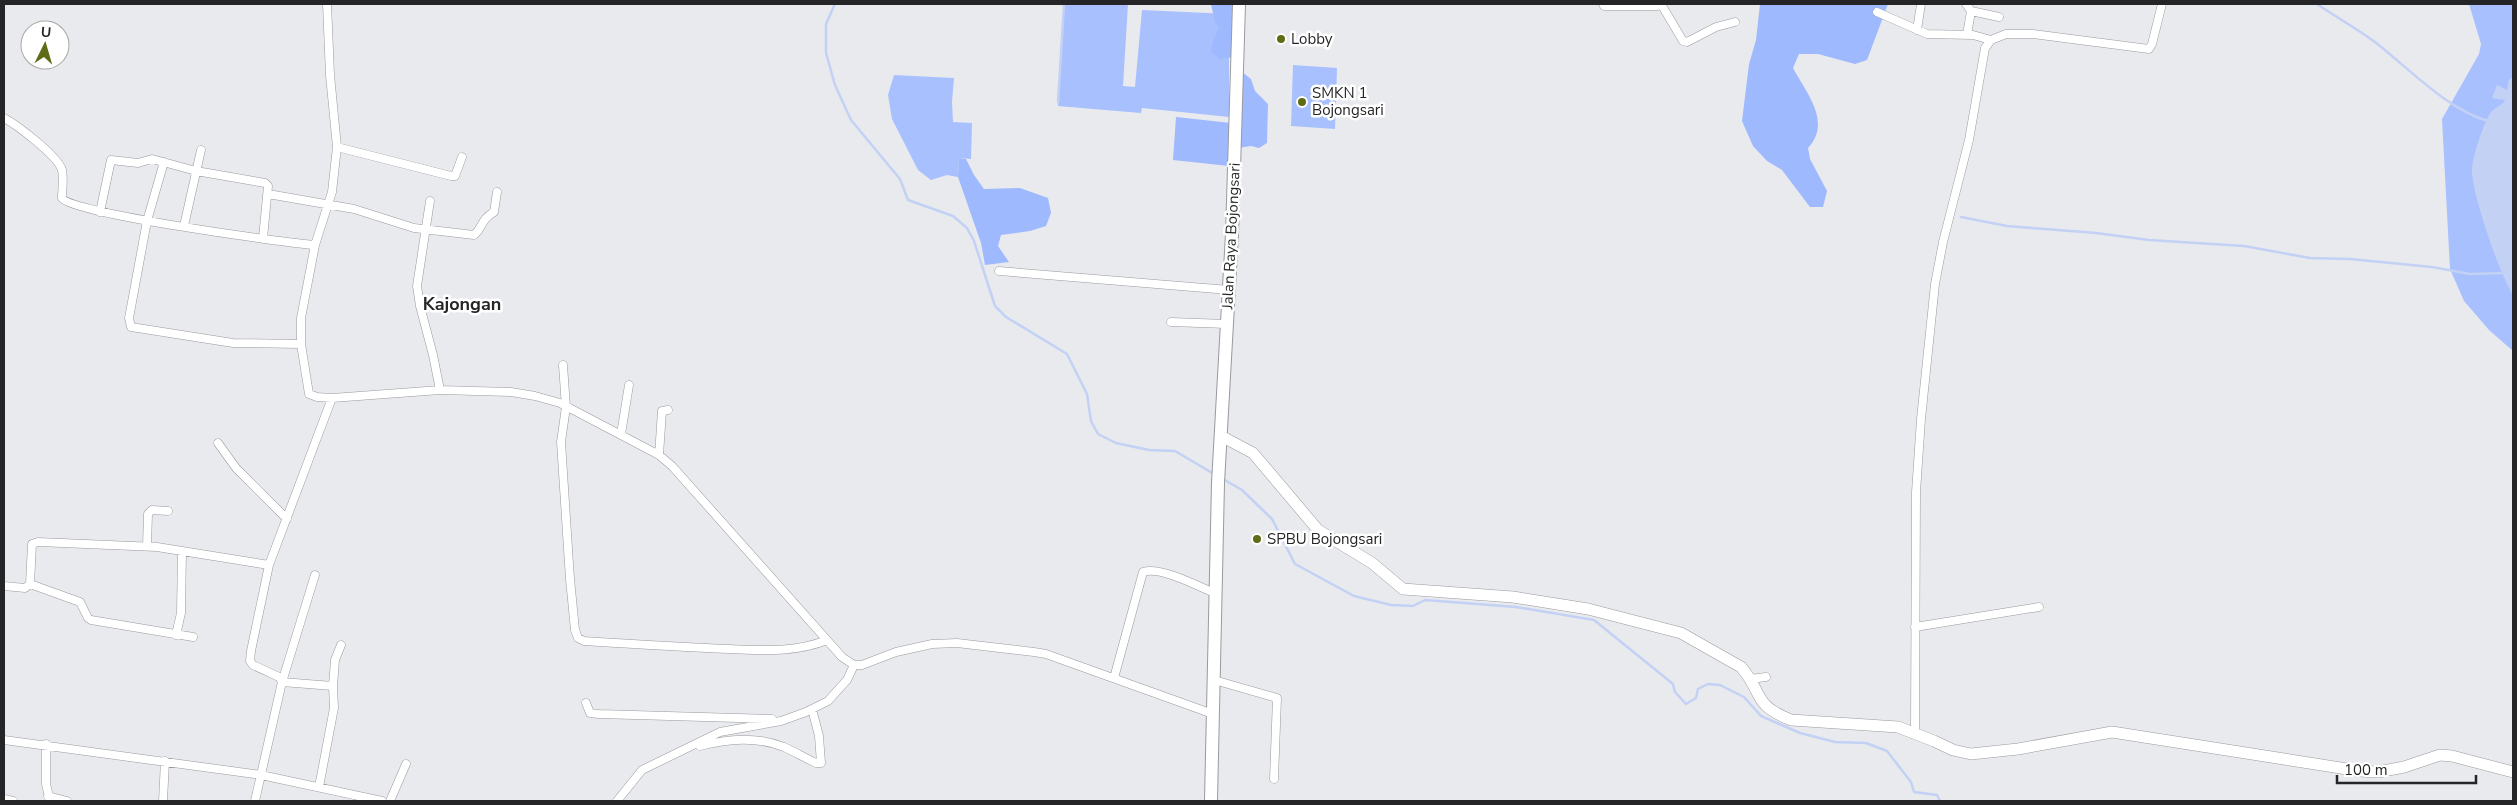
<svg xmlns="http://www.w3.org/2000/svg" width="2517" height="805" font-family="'Nunito Sans',sans-serif">
  <style>
    .green { fill: #a9c0ff }
    .forest { fill: #9fb9fe }
    .water { fill: #c3d1f4 }
    .lines { fill: none; stroke-linecap: round; stroke-linejoin: round }
    .stream { stroke: #c3d1f4; stroke-width: 2.5 }
    .street-casing { stroke: #999a9f; stroke-width: 9 }
    .secondary-casing { stroke: #999a9f; stroke-width: 12 }
    .primary-casing { stroke: #999a9f; stroke-width: 14 }
    .street { stroke: #fff; stroke-width: 8 }
    .secondary { stroke: #fff; stroke-width: 11 }
    .primary { stroke: #fff; stroke-width: 12 }
    .poi-dot { fill: #5f6c15; stroke: #fff; stroke-width: 2 }
    .labels { text-anchor: middle; dominant-baseline: central; stroke-width: 5; stroke-linejoin: round; paint-order: stroke }
    .poi-label { font-size: 15px; fill: #252527; stroke: #fff; text-anchor: start }
    .street-label { font-size: 15px; fill: #252527; stroke: #fff }
    .quarter-label { font-size: 18px; font-weight: bold; fill: #252527; stroke: #fff }
  </style>
  <rect width="100%" height="100%" fill="#e8eaee"/>
  <!-- green -->
  <path class="green" d="M 1064,4 L 1128,4 L 1123,86 L 1135,87 L 1142,10 L 1229,14 L 1229,117 L 1142,108 L 1141,113 L 1058,106 Z
    M 2469,4 L 2513,4 L 2513,351 L 2489,330 L 2464,301 L 2450,269 L 2442,119 L 2479,54 L 2481,44 Z
    M 1293,65 L 1337,68 L 1335,129 L 1291,126 Z
    M 894,75 L 954,78 L 952,102 L 953,122 L 972,123 L 971,159 L 959,158 L 958,177 L 947,175 L 931,180 L 918,170 L 892,119 L 888,95 Z"/>
  <!-- forest -->
  <path class="forest" d="M 1211,4 L 1234,4 L 1233,57 L 1220,59 L 1211,52 L 1214,38 L 1219,28 L 1215,22 Z
    M 1760,4 L 1888,4 L 1867,60 L 1855,64 L 1818,54 L 1799,54 L 1793,68 C 1807,94 1832,122 1808,148 L 1810,159 L 1827,191 L 1823,207 L 1810,207 L 1782,170 L 1767,161 L 1753,146 L 1742,121 L 1749,64 L 1756,40 Z
    M 1242,72 L 1251,79 L 1255,91 L 1268,104 L 1267,143 L 1259,148 L 1251,146 L 1238,148 Z
    M 1176,117 L 1231,123 L 1229,166 L 1173,160 Z
    M 959,158 L 966,159 L 974,175 L 984,189 L 1020,188 L 1048,198 L 1051,213 L 1046,226 L 1030,231 L 1001,235 L 998,246 L 1009,262 L 985,265 L 981,243 L 958,177 Z"/>
  <!-- water -->
  <path class="water" d="M 2513,78 L 2513,295 C 2500,275 2471,192 2472,169 C 2473,156 2484,120 2492,111 C 2495,108 2501,105 2504,102 L 2505,100 L 2492,98 L 2497,85 L 2507,90 L 2509,79 Z"/>
  <g class="lines">
    <!-- stream -->
    <path class="stream" d="M 835,4 L 826,24 L 826,53 L 835,85 L 851,120 L 900,179 L 908,200 L 953,216 L 967,228 L 974,241 L 995,306 L 1006,317 L 1067,354 L 1087,394 L 1091,421 L 1098,434 L 1116,443 L 1149,450 L 1175,451 L 1214,474
      M 2317,4 C 2336,17 2356,28 2375,42 C 2407,67 2448,110 2488,121
      M 1058,102 L 1064,4
      M 1961,217 L 2007,226 L 2096,233 L 2149,240 L 2244,246 L 2310,258 L 2350,259 L 2432,267 L 2470,274 L 2504,273
      M 1223,479 L 1242,490 L 1272,519 L 1295,564 L 1354,596 L 1391,605 L 1413,606 L 1425,600 L 1516,607 L 1594,620 L 1673,684 L 1675,692 L 1686,704 L 1696,698 L 1698,689 L 1708,684 L 1720,685 L 1744,697 L 1761,716 L 1800,733 L 1835,742 L 1866,743 L 1887,751 L 1911,782 L 1914,792 L 1937,795 L 1940,801"/>
    <!-- street casing -->
    <g class="street-casing">
      <path id="street" d="M 1603,4 L 1604,6 L 1657,6 L 1662,4
        M 1661,4 L 1683,41 L 1687,42 L 1716,27 L 1735,22
        M 1966,4 L 1971,11 L 1999,17
        M 1877,12 L 1927,34 L 1973,35 L 1991,40
        M 1917,30 L 1921,4
        M 1967,35 L 1971,11
        M 4,118 C 17,125 58,156 62,170 C 64,178 62,190 62,198 C 69,213 286,243 315,245 L 301,318 L 301,344 L 309,394 L 317,397 L 332,398 L 440,390 L 511,392 L 535,396 L 560,403 L 659,455 L 672,466 L 842,657 L 854,665 L 862,665 L 896,652 L 932,644 L 957,643 L 1034,652 L 1046,654 L 1213,714
        M 337,147 L 451,176 L 455,176 L 462,157
        M 164,162 L 147,221 L 129,318 L 131,327 L 233,343 L 301,344
        M 268,194 L 354,209 L 414,228 L 474,235 C 483,228 480,220 494,212 L 497,192
        M 430,201 L 417,286 L 420,306 L 433,355 L 440,390
        M 100,212 L 111,160 L 138,163 L 152,159 L 196,171 L 265,183 L 268,186 L 263,238
        M 184,226 L 201,150
        M 315,245 L 332,192 L 337,147 L 330,75 L 327,4
        M 999,271 L 1229,290
        M 1171,322 L 1227,324
        M 563,365 L 566,407 L 561,442 L 570,579 L 575,630 L 578,638 L 584,641 C 632,644 680,647 729,649 C 762,650 795,653 827,640
        M 621,434 L 629,385
        M 218,443 L 236,468 L 287,519
        M 659,455 L 662,411 L 668,410
        M 147,546 L 148,514 L 152,510 L 168,511
        M 315,575 L 282,682 L 333,686
        M 30,584 L 80,602 L 88,618 L 91,620 L 193,637
        M 4,586 L 25,588 L 30,584 L 32,544 L 38,542 L 157,547 L 269,565
        M 1915,627 L 2039,607
        M 176,635 L 181,613 L 182,551
        M 1114,678 L 1143,572 C 1160,566 1198,586 1214,593
        M 1750,679 L 1766,677
        M 1214,680 L 1277,698 L 1274,779
        M 586,703 L 590,713 L 599,714 L 772,719
        M 1915,733 L 1916,492 L 1921,419 L 1935,284 L 1943,242 L 1969,140 L 1985,48 L 1991,40 L 2006,34 L 2033,34 L 2149,49 L 2152,44 L 2162,4
        M 4,740 L 261,775 L 382,801
        M 46,744 L 46,784 L 50,801
        M 700,746 C 728,739 756,736 784,747 C 795,752 805,758 816,763 L 821,763 L 819,736 L 812,709
        M 319,787 L 334,708 L 333,686 L 335,660 L 341,645
        M 48,796 L 67,801
        M 4,799 L 13,801
        M 163,801 L 165,761
        M 255,801 L 282,682 L 279,677 L 253,665 L 250,661 L 251,651 L 269,565 L 332,398
        M 390,801 L 406,764
        M 617,801 L 642,770 L 720,732 L 781,721 L 806,712 L 828,701 L 847,680 L 854,665"/>
    </g>
    <!-- secondary casing -->
    <g class="secondary-casing">
      <path id="secondary" d="M 1221,436 L 1253,453 L 1318,530 L 1372,563 L 1403,589 L 1513,597 L 1588,609 L 1681,633 L 1741,667 C 1764,693 1751,704 1791,720 L 1898,727 L 1934,741 L 1953,750 L 1971,754 L 2018,749 L 2112,732 L 2360,771 L 2378,772 L 2404,767 L 2440,755 L 2452,756 L 2513,772"/>
    </g>
    <!-- primary casing -->
    <g class="primary-casing">
      <path id="primary" d="M 1211,801 L 1218,483 L 1232,234 L 1239,4"/>
    </g>
    <!-- street -->
    <use href="#street" class="street"/>
    <!-- secondary -->
    <use href="#secondary" class="secondary"/>
    <!-- primary -->
    <use href="#primary" class="primary"/>
  </g>
  <!-- markers -->
  <g class="poi-dot">
    <circle cx="1281" cy="39" r="5"/>
    <circle cx="1302" cy="102" r="5"/>
    <circle cx="1257" cy="539" r="5"/>
  </g>
  <g class="labels">
    <!-- poi labels -->
    <g class="poi-label">
      <text x="1291" y="39">Lobby</text>
      <text x="1312" y="93">SMKN 1<tspan x="1312" dy="17">Bojongsari</tspan></text>
      <text x="1267" y="539">SPBU Bojongsari</text>
    </g>
    <!-- street labels -->
    <g class="street-label">
      <text transform="translate(1231 236) rotate(-87)">Jalan Raya Bojongsari</text>
    </g>
    <!-- quarter labels -->
    <g class="quarter-label">
      <text x="462" y="304">Kajongan</text>
    </g>
  </g>
  <!-- border -->
  <rect width="2517" height="805" fill="none" stroke="#252527" stroke-width="10"/>
  <!-- north arrow -->
  <g transform="translate(45 45) rotate(5)"><circle r="24" fill="#ffffff" stroke="#a8a8a9"/>
  <path d="M0-4L9 19L0 12L-9 19Z" fill="#5f6c15"/>
  <text y="-8" font-size="14" font-weight="bold" text-anchor="middle" fill="#252527">U</text>
  </g>
  <!-- scale -->
  <path d="M2337 775v8h139v-8" fill="none" stroke="#252527" stroke-width="2.5"/>
  <text x="2344" y="775" font-size="15" fill="#252527" stroke="#ffffff" stroke-width="4" paint-order="stroke">100 m</text>
</svg>
